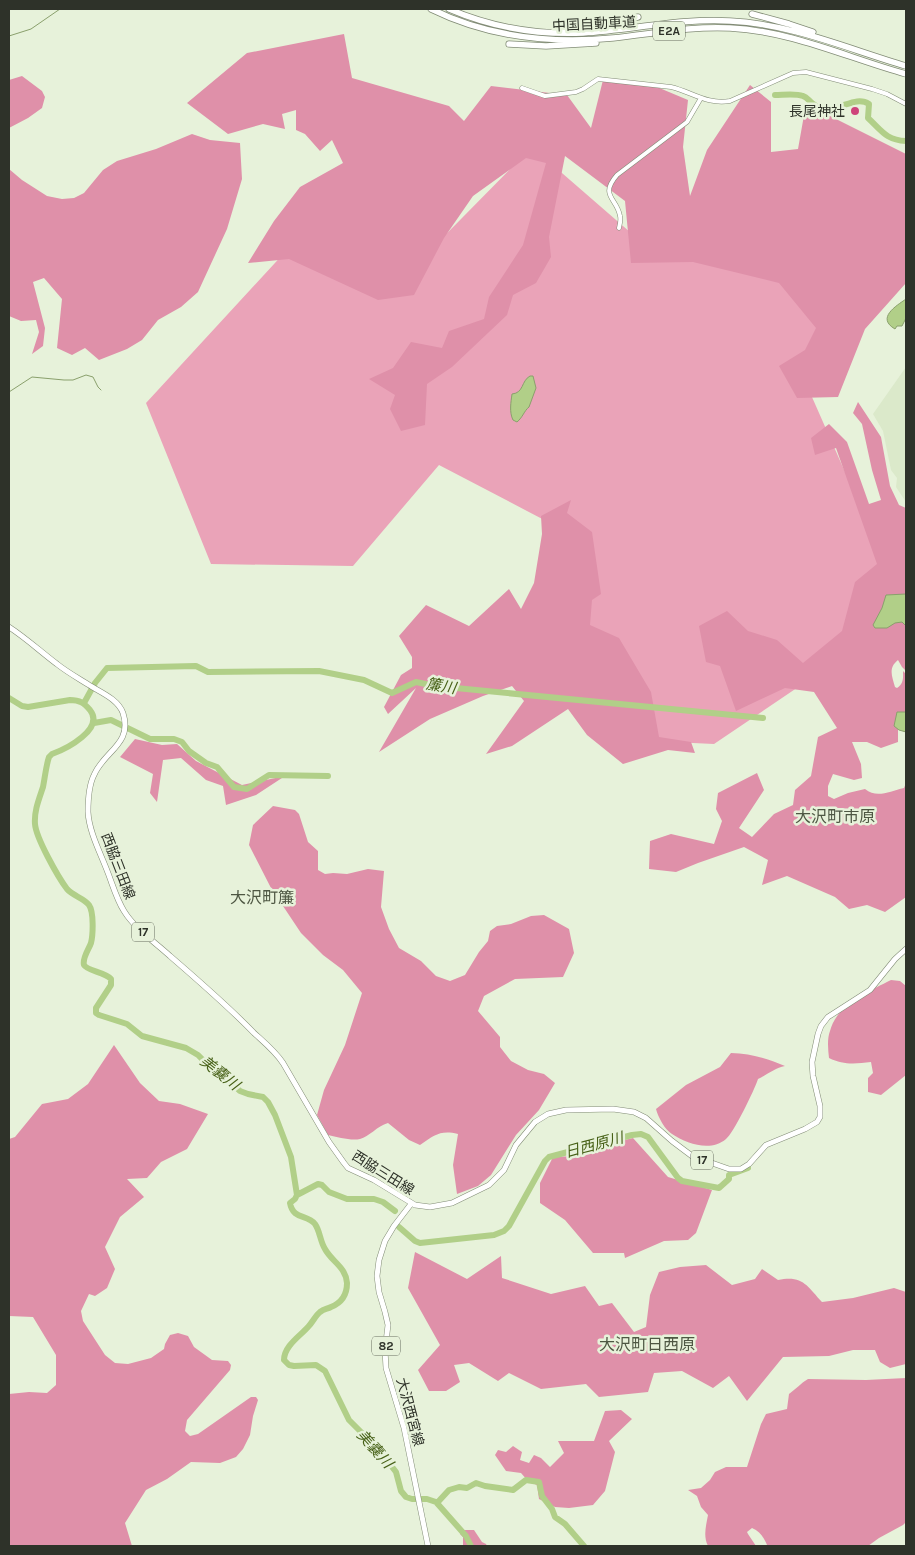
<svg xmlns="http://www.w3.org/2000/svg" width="915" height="1555" font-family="Karla,'Noto Sans JP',sans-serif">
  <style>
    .built { fill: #dbe9ca }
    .green { fill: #eaa3b8 }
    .forest { fill: #df90a9 }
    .water { fill: #b1cf88; stroke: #8aa06c }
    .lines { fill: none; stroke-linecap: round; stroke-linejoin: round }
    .stream { stroke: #8aa06c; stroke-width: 1 }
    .river { stroke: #b1cf88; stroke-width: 6 }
    .minor-casing { stroke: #828c76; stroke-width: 5 }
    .major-casing { stroke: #828c76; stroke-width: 6 }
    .highway-casing { stroke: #828c76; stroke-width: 7 }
    .minor { stroke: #fff; stroke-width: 4 }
    .major { stroke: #fff; stroke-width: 5 }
    .highway { stroke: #fff; stroke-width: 5.5 }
    .poi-dot { fill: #ce437a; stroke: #e7f2da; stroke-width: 2 }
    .labels { text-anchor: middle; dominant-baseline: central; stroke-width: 5; stroke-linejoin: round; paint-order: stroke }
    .shield { fill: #e7f2da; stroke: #666c5e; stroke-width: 1 }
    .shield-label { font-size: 12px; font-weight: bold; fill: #2e3229 }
    .street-label { font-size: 14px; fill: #2e3229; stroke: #e7f2da }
    .poi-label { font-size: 14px; fill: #2e3229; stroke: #e7f2da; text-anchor: end }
    .water-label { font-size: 15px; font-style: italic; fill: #466016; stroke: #e7f2da }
    .quarter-label { font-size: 16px; fill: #4e5743; stroke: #e7f2da }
  </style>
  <rect width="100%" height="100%" fill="#e7f2da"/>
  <!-- built -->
  <path class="built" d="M 906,367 L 906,502 L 896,487 L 897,478 L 891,470 L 883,431 L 873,414 Z"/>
  <!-- green -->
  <path class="green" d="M 532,147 L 646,246 L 745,252 L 842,316 L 797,363 L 882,556 L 853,650 L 714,744 L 651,741 L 582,631 L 571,534 L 439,465 L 353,566 L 211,564 L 146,403 L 286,251 L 395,286 Z"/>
  <!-- forest -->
  <path class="forest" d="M 344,34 L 352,78 L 449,106 L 464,121 L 491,86 L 567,95 L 591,128 L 603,80 L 657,87 L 688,100 L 683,147 L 690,196 L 707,150 L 750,85 L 771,102 L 771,152 L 798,149 L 806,104 L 906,154 L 906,283 L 865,329 L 838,397 L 797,398 L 779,366 L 805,350 L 816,328 L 779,283 L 693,262 L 631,263 L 625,201 L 565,156 L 549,237 L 551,257 L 536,283 L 513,295 L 507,315 L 452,367 L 427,384 L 425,425 L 401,431 L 390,409 L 395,395 L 369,379 L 393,368 L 411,342 L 442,348 L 449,331 L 484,319 L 489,297 L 523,245 L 546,163 L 526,158 L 473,196 L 444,238 L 414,295 L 378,300 L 289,259 L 248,263 L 274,221 L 300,187 L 343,163 L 332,140 L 320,151 L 305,134 L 296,130 L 296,110 L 282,114 L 285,129 L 263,124 L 228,134 L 187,103 L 247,53 Z
    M 22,76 L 42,91 L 45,97 L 42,108 L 28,118 L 9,128 L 9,80 Z
    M 192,134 L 210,140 L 240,143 L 242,179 L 227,229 L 198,292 L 181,307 L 158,320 L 142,340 L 127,349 L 99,360 L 85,348 L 72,355 L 57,348 L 62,299 L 44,278 L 33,282 L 45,328 L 43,346 L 32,354 L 39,332 L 36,320 L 21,321 L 9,316 L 9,169 L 22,180 L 47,196 L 62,199 L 74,198 L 84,193 L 103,170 L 117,161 L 156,149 Z
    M 858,402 L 881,437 L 890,486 L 899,505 L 906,508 L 906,671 L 902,667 L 898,660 C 888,668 892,676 895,687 L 897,688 C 904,683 903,678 903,671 L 906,674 L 906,715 L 898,726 L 898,742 L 881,748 L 867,742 L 852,742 L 861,764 L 862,778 L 854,780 L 833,774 L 828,786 L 828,796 L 834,799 L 848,793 L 865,789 C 877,799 890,791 904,788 L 906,783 L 906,897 L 885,912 L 867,905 L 849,909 L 835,897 L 787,876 L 762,885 L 768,860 L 744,847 L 698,863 L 676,872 L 649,869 L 650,841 L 671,834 L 714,844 L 722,821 L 716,809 L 718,793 L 757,773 L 764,790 L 739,828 L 752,837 L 774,814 L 793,805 L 795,790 L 811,776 L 818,737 L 837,728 L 814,692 L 785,688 L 736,711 L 720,666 L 706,662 L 699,626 L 727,611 L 748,631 L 777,640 L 803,663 L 842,631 L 855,582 L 877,564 L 836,448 L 815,455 L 811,438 L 829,424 L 847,442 L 869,504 L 881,500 L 872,470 L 862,424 L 853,413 Z
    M 571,500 L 567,513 L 592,532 L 601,594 L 592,600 L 590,625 L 619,638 L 651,692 L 659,737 L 691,742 L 695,753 L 668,750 L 623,764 L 587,735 L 568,709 L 512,746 L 486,754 L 524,701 L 512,686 L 483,696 L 430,719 L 379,752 L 416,688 L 388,714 L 384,707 L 401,675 L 412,668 L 412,657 L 399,636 L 426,605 L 469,626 L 509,589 L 521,609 L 534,583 L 542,534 L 541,516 Z
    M 135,739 L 162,745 L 177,744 L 196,761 L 242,785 L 285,776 L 256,795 L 226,805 L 223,786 L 206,780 L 181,758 L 163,760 L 157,802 L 150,793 L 153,774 L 120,757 Z
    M 273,806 L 295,810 L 299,814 L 308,842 L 318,851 L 318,870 L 325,874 L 333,873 L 347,874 L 368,869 L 384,871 L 381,907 L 389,929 L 399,948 L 421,961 L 436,976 L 450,981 L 465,975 L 479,952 L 488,941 L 490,931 L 497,926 L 511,924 L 531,916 L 544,915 L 569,929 L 574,953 L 563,977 L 515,979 L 484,996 L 478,1011 L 500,1037 L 500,1047 L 511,1061 L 528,1070 L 544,1074 L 555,1083 L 539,1110 L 516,1135 L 491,1175 L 478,1186 L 457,1194 L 453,1165 L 458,1134 C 440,1130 435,1135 420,1145 L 409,1140 L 388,1123 C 377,1126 369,1137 360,1139 C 351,1141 338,1137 328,1135 L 317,1115 L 324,1090 L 345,1045 L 362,993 L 343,970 L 323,955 L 301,933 L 271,888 L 249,845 L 253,825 Z
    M 891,980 L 900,981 L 906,986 L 906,1075 L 881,1095 L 868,1092 L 868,1078 L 873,1073 L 871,1062 C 855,1064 843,1065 829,1058 C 828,1049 827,1039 830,1031 C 837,1004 868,992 891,980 Z
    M 114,1045 L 140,1083 L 159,1101 L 180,1104 L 208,1114 L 187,1149 L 161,1162 L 147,1178 L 127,1179 L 144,1197 L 120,1217 L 105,1247 L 115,1269 L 107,1288 L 95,1296 L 89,1294 L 81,1311 L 83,1321 L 105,1355 L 115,1363 L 128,1364 L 151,1358 L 164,1349 L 165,1344 L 170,1335 L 178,1333 L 188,1336 L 194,1347 L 212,1360 L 228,1361 L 231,1365 L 230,1370 L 187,1420 L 185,1431 L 190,1436 L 198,1434 L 251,1397 L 256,1397 L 258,1400 L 253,1416 L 250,1435 L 243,1449 L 236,1457 L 220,1463 L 191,1462 L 167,1479 L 146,1490 L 125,1523 L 132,1546 L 9,1546 L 9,1394 L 29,1392 L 47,1393 L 56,1385 L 56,1355 L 33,1317 L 9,1316 L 9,1139 L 15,1137 L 42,1104 L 68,1099 L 88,1084 Z
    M 731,1053 C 750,1053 768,1059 785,1066 C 775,1068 768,1074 758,1079 C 755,1089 733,1134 726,1139 C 711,1152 687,1144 672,1134 C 665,1130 658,1117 656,1109 L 686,1085 L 720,1067 Z
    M 633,1138 L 668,1177 L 712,1190 L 696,1233 L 688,1240 L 664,1241 L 625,1258 L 624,1253 L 593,1253 L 565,1220 L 540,1203 L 540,1183 L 553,1157 L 575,1156 L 596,1147 Z
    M 415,1252 L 467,1279 L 501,1256 L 502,1278 L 551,1294 L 585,1286 L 599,1306 L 612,1303 L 634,1332 L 646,1327 L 650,1295 L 659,1272 L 680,1267 L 706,1265 L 732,1285 L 755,1279 L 762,1269 L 778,1280 C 803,1275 807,1286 822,1302 L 853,1298 L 894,1288 L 906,1292 L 906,1364 L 890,1368 L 880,1362 L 875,1350 L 853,1350 L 829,1356 L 783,1357 L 747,1401 L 729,1376 L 713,1388 L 682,1371 L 654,1373 L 648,1392 L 599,1397 L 586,1384 L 541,1389 L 509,1373 L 498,1381 L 469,1363 L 454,1365 L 460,1382 L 446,1391 L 429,1391 L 418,1370 L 440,1345 L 408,1288 Z
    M 906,1378 L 906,1522 L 903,1525 L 879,1538 L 868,1546 L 771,1546 L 767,1545 C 764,1538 760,1531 752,1528 L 747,1532 L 748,1534 L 756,1546 L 708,1546 C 703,1536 706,1526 708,1515 L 701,1507 L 697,1496 L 688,1490 L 701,1488 L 710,1480 L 715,1472 L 726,1467 L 747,1467 L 761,1424 L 766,1414 L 787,1409 L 789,1394 C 796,1389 801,1383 808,1379 L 866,1380 Z
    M 621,1410 L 632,1419 L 609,1441 L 615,1452 L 605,1491 L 593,1505 L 569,1508 L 555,1507 L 539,1499 L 537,1485 L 528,1481 L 521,1473 L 506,1471 L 495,1455 L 498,1450 L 506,1452 L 513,1446 L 522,1452 L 520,1460 L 529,1463 L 534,1455 L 541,1458 L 550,1467 L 564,1453 L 558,1441 L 594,1441 L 605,1411 Z
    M 463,1530 L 474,1530 L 482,1542 L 486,1544 L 487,1546 L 463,1546 L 463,1537 L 460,1534 Z"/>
  <!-- water -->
  <path class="water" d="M 906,299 L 906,318 L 902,326 L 897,326 L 895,329 C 876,318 896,306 906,299 Z
    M 530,376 L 533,376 L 536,388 L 529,407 C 524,411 523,417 517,422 L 513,420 C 509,412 511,402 512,394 C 524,393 521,381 530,376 Z
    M 906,594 L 906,626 L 902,622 L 895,623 L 887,628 L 875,628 L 873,625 L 882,608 L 886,595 Z
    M 897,712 L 906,712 L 906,732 L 899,730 L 894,726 Z"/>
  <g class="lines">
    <!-- stream -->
    <path class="stream" d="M 9,36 L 31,29 L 60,9
      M 9,392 L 32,377 L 64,380 L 73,380 L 86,375 L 93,377 L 98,387 L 101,390"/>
    <!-- river -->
    <path class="river" d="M 775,95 C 783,95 795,93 803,96 C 807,97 809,101 812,103 C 818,108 824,109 831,108 C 843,108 857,96 869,104 L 868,118 C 882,131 886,140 906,141
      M 9,698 L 22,706 L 28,707 L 70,700 C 80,700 84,703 90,710 C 105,729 66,749 52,754 L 49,757 C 46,766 45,777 43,787 C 39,799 34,811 35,824 C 36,838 58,877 67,889 C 73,896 84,898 89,905 C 94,912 93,935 91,943 C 89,949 82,958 84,965 C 87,971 105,972 111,979 L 111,985 L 96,1008 L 96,1013 L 99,1015 L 127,1024 L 142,1036 L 186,1048 L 198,1055 L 211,1068 L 228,1080 L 240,1091 L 248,1094 L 263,1097 L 268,1102 L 275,1115 L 291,1157 L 297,1195 L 295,1199 L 290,1203 C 293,1220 307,1214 315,1224 C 320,1231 320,1241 325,1249 C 332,1262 346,1267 347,1283 C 347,1295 341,1303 331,1307 C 327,1309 324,1309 320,1312 C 315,1316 313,1322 308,1327 C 300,1336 284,1346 284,1360 L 289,1365 L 294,1366 L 316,1365 L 325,1371 L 349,1420 L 378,1449 L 396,1472 L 401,1491 L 406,1497 L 412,1499 L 427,1499 L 436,1502 L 466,1536 L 471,1546
      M 84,703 L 95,683 L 107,668 L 196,666 L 208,672 L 319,671 L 364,680 L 392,693 L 416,682 L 435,686 L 763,718
      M 94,723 L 111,720 L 150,739 L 174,739 L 182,742 L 189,751 L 206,763 L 217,767 L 234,787 L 247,789 L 269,775 L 328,776
      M 297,1195 L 318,1184 L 322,1185 L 329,1192 L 347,1199 L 374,1199 L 383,1202 L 395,1211
      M 399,1227 L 415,1241 L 420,1243 L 494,1235 L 504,1231 L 509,1226 L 545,1161 L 549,1157 L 632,1135 L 641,1134 L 648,1137 L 678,1178 L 682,1181 L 719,1188 L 729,1179 L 729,1175 L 748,1168
      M 437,1503 L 449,1490 L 459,1487 L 467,1488 L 476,1483 L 485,1486 L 513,1490 L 526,1480 L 539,1482 L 542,1496 L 552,1509 L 555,1517 L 565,1524 L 584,1546"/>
    <!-- minor casing -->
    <g class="minor-casing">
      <path id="minor" d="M 522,88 L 545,96 L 576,92 L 583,89 L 598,79 L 671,87 C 692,92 707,105 730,101 L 793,73 L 806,72 L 872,89 L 887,94 L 906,104
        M 619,228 C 620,224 621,220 620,216 C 617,198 599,196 617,175 L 687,122 L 701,98"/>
    </g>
    <!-- major casing -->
    <g class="major-casing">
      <path id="major" d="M 9,627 C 26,638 41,652 57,664 C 67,672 78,678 89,685 C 100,692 118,699 123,713 C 133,744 104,751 94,775 C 89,785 88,800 88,812 C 89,832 101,854 108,873 C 113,886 117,900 124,911 C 135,929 155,942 170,956 C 199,981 228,1006 254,1033 C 265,1043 275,1051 283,1063 L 329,1142 L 344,1163 L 348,1168 L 374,1180 L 415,1205 L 430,1207 L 452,1203 L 489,1185 L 504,1170 L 516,1145 L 535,1122 L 548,1114 L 566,1110 L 613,1109 L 634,1112 L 646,1118 L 672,1141 L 692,1156 L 729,1169 L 741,1169 L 749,1164 L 766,1145 L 805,1129 L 817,1122 L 820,1117 L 820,1106 L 813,1076 L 812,1062 L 818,1034 L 821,1026 L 828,1017 L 870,990 L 895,959 L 906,949
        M 411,1204 L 394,1226 L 385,1241 L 379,1260 L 377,1276 L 379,1292 L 385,1312 L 388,1325 L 385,1350 L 386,1368 L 404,1428 L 428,1546"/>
    </g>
    <!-- highway casing -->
    <g class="highway-casing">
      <path id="highway" d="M 431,9 C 488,37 550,44 613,38 C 652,34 690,26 730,28 C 792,31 848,58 906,74
        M 449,9 C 491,27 538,35 583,33 C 632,30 681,18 730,21 C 792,24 848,49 906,66
        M 752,14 L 789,24 L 813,32
        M 555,29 L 593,26 L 638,17
        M 509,44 L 546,46 L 596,43"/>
    </g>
    <!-- minor -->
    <use href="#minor" class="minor"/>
    <!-- major -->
    <use href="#major" class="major"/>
    <!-- highway -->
    <use href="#highway" class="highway"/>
  </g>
  <!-- markers -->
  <circle class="poi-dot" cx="855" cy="111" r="5"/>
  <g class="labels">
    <!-- shield labels -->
    <g class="shield">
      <rect x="653" y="21.5" width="32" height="19" rx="4"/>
      <rect x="132" y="922.5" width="22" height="19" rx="4"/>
      <rect x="691" y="1150.5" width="22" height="19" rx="4"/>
      <rect x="372" y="1336.5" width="28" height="19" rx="4"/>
    </g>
    <g class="shield-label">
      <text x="669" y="31">E2A</text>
      <text x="143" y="932">17</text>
      <text x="702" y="1160">17</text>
      <text x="386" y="1346">82</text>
    </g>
    <!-- street labels -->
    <g class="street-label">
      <text transform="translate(594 24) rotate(-3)">中国自動車道</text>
      <text transform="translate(118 866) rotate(69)">西脇三田線</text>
      <text transform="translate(383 1173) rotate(32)">西脇三田線</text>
      <text transform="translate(410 1412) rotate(75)">大沢西宮線</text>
    </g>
    <!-- poi labels -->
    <g class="poi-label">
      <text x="845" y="111">長尾神社</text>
    </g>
    <!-- water labels -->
    <g class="water-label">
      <text transform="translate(441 686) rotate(9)">簾川</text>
      <text transform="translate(220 1073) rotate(38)">美嚢川</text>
      <text transform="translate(594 1145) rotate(-15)">日西原川</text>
      <text transform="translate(375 1449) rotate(48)">美嚢川</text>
    </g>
    <!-- quarter labels -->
    <g class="quarter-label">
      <text x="835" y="816">大沢町市原</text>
      <text x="262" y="897">大沢町簾</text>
      <text x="647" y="1344">大沢町日西原</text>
    </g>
  </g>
  <!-- border -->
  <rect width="915" height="1555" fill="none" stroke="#2e3229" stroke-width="20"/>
</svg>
